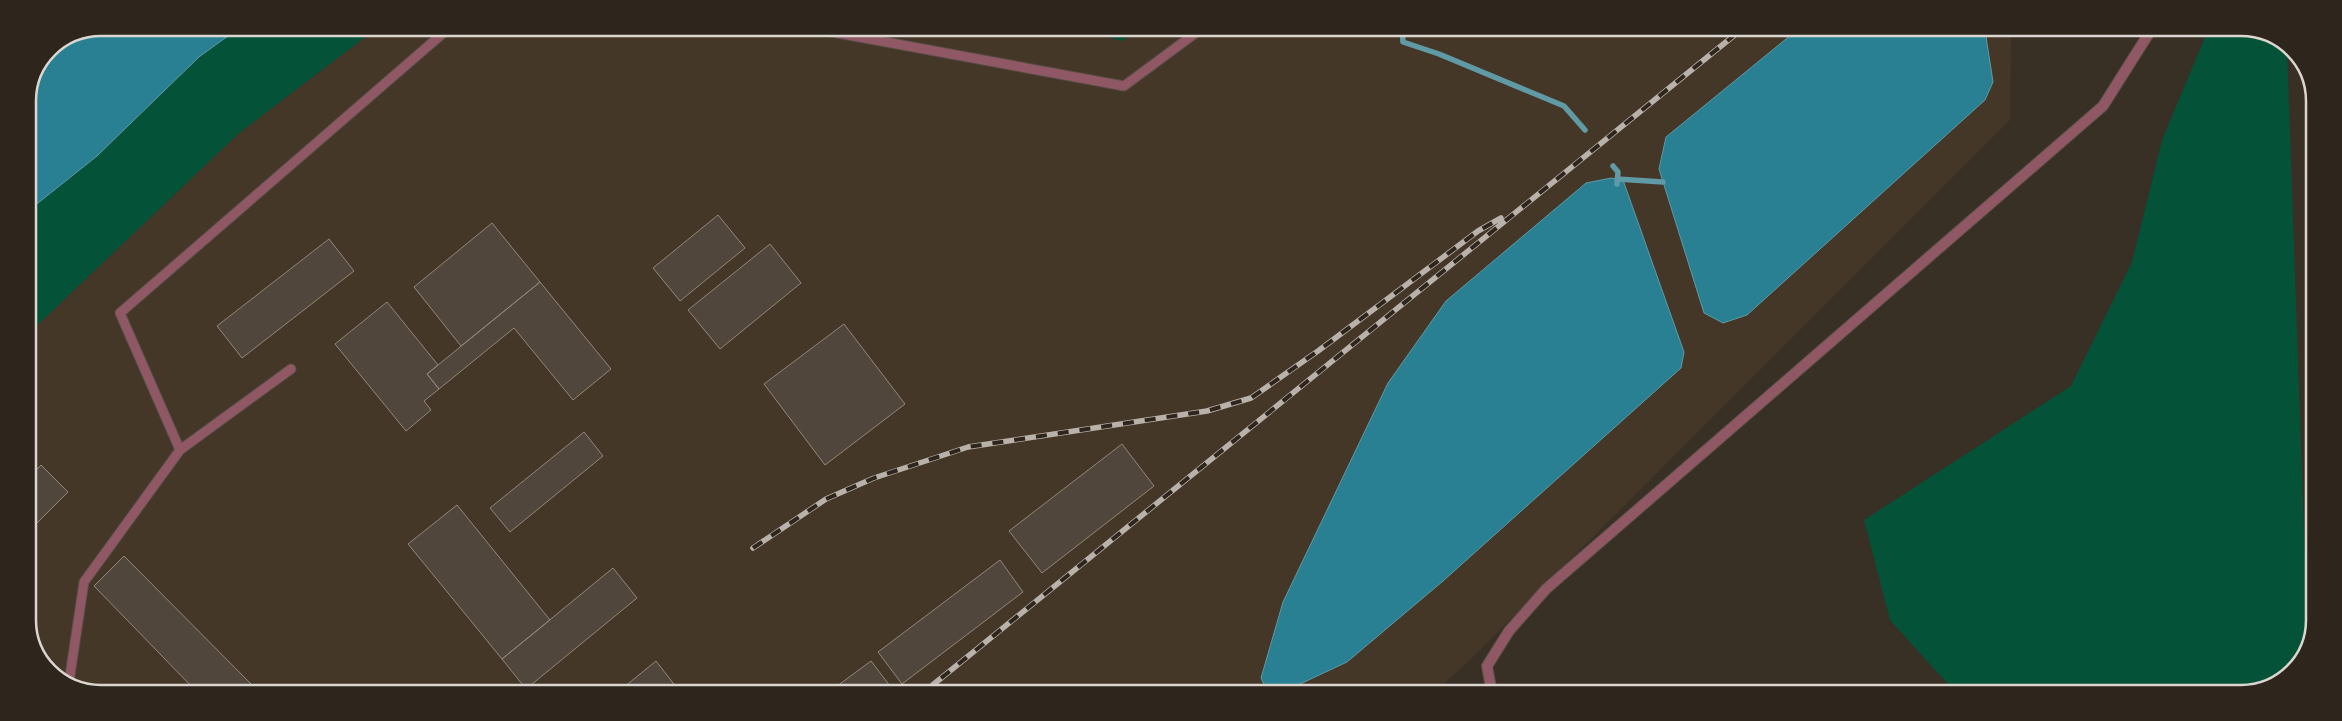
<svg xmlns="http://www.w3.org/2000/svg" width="2342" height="721" font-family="'PT Sans Narrow',sans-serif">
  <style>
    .built { fill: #443728 }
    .green { fill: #045339 }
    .water { fill: #298092; stroke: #5f9aa5 }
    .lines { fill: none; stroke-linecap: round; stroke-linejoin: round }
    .stream { stroke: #5f9aa5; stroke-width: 5.5 }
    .building { fill: #50463c; stroke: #91877c }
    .service-casing { stroke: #564d44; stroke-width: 11 }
    .minor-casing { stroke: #564d44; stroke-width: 12 }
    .service { stroke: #905865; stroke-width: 9 }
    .minor { stroke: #905865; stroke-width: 10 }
    .rail-casing { stroke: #b9b2ab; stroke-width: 5.5 }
    .rail { stroke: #2e251c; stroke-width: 4; stroke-dasharray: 11; stroke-linecap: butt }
    .rim { fill: none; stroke: #dcd6d0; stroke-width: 2.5 }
  </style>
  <rect width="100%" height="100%" fill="#382f25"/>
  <!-- built -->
  <path class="built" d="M 377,28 L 1084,29 L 1122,41 L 1138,29 L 2011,30 L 2010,120 L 1467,663 L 1433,693 L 82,691 L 43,665 L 28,625 L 28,334 L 238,134 Z"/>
  <!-- green -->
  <path class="green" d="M 239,28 L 377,28 L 238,134 L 28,334 L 28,211 L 97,156 L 199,57 Z
    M 1084,29 L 1138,29 L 1122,41 Z
    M 2208,30 L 2260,30 L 2287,48 L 2308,644 L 2286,678 L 2241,693 L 1956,693 L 1890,620 L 1864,520 L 2071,386 L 2132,262 L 2162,140 Z"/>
  <!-- water -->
  <path class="water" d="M 101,28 L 239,28 L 199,57 L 97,156 L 28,211 L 28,101 L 49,49 Z
    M 1797,30 L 1985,30 L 1993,82 L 1985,100 L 1747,315 L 1723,323 L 1704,313 L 1659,169 L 1666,137 Z
    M 1611,178 L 1623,180 L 1684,352 L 1681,368 L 1443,581 L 1347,662 L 1283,692 L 1267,691 L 1261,678 L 1283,602 L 1388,383 L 1446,301 L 1586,183 Z"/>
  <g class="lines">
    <!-- stream -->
    <path class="stream" d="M 1402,29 L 1403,42 L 1439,54 L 1564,106 L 1585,130
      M 1613,166 L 1618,172 L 1617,184
      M 1617,179 L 1663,182"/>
  </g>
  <!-- building -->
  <path class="building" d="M 718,215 L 745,248 L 680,301 L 653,268 Z
    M 492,223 L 540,282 L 461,346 L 414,287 Z
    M 329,239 L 354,271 L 242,358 L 217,326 Z
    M 770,244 L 801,283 L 720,349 L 688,310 Z
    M 540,282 L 611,369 L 573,400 L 514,328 L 439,389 L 427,374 Z
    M 387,302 L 438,365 L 427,374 L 439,389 L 424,401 L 431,410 L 406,431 L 335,344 Z
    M 844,324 L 905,404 L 825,465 L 764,384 Z
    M 584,432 L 603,456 L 510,532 L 490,508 Z
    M 1122,444 L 1154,486 L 1042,573 L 1009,531 Z
    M 41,465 L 68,492 L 28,532 L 28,479 Z
    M 457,505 L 550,620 L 502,659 L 408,544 Z
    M 124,556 L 258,691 L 196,691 L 94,586 Z
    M 1000,560 L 1023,592 L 902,684 L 878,652 Z
    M 613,568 L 637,598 L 526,689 L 502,659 Z
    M 656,661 L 680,692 L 618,692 Z
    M 871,661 L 893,690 L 829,692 Z"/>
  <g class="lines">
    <!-- service casing -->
    <g class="service-casing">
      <path id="service" d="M 810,28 L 1124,86 L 1201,29
        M 180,450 L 120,313 L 449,28
        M 69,682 L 84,582 L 180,450 L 291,369"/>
    </g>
    <!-- minor casing -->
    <g class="minor-casing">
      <path id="minor" d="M 1492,693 L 1487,666 L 1509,631 L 1546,589 L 2103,106 L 2151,30"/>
    </g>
    <!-- service -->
    <use href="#service" class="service"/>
    <!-- minor -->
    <use href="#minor" class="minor"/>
    <!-- rail casing -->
    <g class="rail-casing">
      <path id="rail" d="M 753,548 L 826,499 L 874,478 L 968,447 L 1207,411 L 1251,398 L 1318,351 L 1478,231 L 1501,218
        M 924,692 L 1742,29"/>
    </g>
    <!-- rail -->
    <use href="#rail" class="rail"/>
  </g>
  <!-- crop -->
  <path d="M0 0H2342V721H0ZM101 36H2241A65 65 0 0 1 2306 101V620A65 65 0 0 1 2241 685H101A65 65 0 0 1 36 620V101A65 65 0 0 1 101 36Z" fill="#2e251c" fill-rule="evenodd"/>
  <path class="rim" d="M101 36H2241A65 65 0 0 1 2306 101V620A65 65 0 0 1 2241 685H101A65 65 0 0 1 36 620V101A65 65 0 0 1 101 36Z"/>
</svg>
